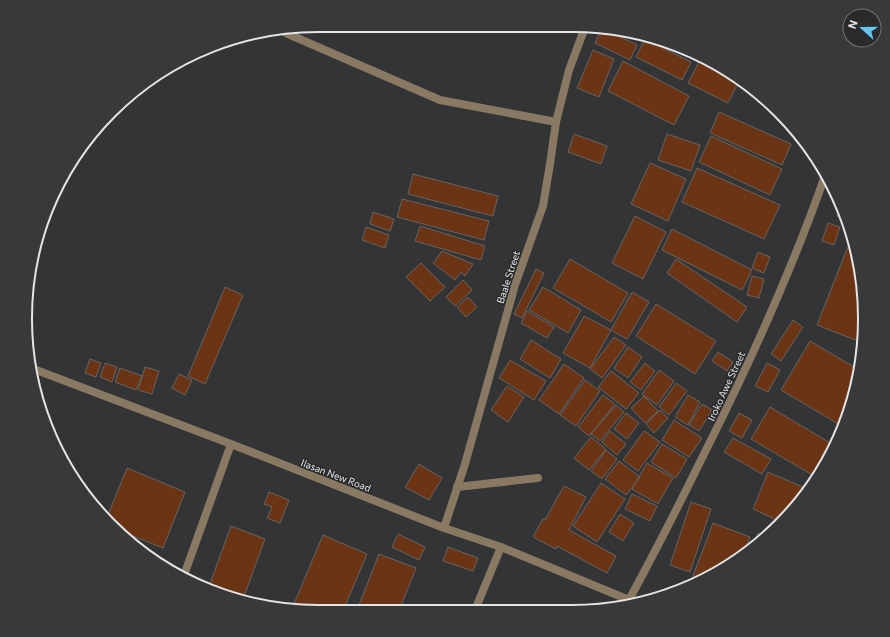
<svg xmlns="http://www.w3.org/2000/svg" width="890" height="637" font-family="Commissioner,sans-serif">
  <style>
    .building { fill: #6a3415; stroke: #686462 }
    .lines { fill: none; stroke-linecap: round; stroke-linejoin: round }
    .lane { stroke: #897962; stroke-width: 8 }
    .street { stroke: #897962; stroke-width: 8 }
    .labels { text-anchor: middle; dominant-baseline: central; stroke-width: 3; stroke-linejoin: round; paint-order: stroke }
    .street-label { font-size: 10px; fill: #e4e5e7; stroke: #282a2c }
    .rim { fill: none; stroke: #e4e5e7; stroke-width: 2 }
  </style>
  <rect width="100%" height="100%" fill="#323436"/>
  <!-- building -->
  <path class="building" d="M 601,30 L 607,30 L 637,45 L 630,60 L 595,43 Z
    M 645,39 L 691,62 L 682,80 L 636,57 Z
    M 593,50 L 614,59 L 599,97 L 577,88 Z
    M 701,58 L 718,64 L 739,81 L 728,103 L 688,83 Z
    M 623,61 L 689,96 L 674,125 L 608,91 Z
    M 719,112 L 791,144 L 782,165 L 710,133 Z
    M 574,134 L 607,146 L 601,164 L 568,152 Z
    M 667,134 L 700,145 L 691,171 L 658,160 Z
    M 711,136 L 782,169 L 770,195 L 699,162 Z
    M 650,163 L 686,179 L 668,221 L 631,204 Z
    M 697,168 L 780,205 L 764,239 L 682,202 Z
    M 413,174 L 498,196 L 493,216 L 408,194 Z
    M 402,199 L 489,221 L 484,240 L 397,217 Z
    M 841,206 L 848,220 L 837,216 Z
    M 373,212 L 394,219 L 390,231 L 370,224 Z
    M 635,216 L 666,232 L 643,279 L 612,263 Z
    M 828,223 L 840,227 L 834,245 L 822,241 Z
    M 420,226 L 485,246 L 481,260 L 415,241 Z
    M 366,227 L 389,235 L 385,248 L 362,240 Z
    M 672,229 L 752,270 L 742,290 L 662,250 Z
    M 852,236 L 863,280 L 864,338 L 863,343 L 817,325 Z
    M 442,251 L 473,264 L 465,276 L 461,272 L 455,280 L 433,263 Z
    M 758,252 L 770,257 L 764,273 L 752,268 Z
    M 570,259 L 628,293 L 611,322 L 553,288 Z
    M 676,259 L 747,307 L 737,322 L 667,273 Z
    M 421,263 L 445,287 L 430,301 L 406,277 Z
    M 536,269 L 544,273 L 522,318 L 514,314 Z
    M 752,276 L 764,279 L 759,298 L 747,295 Z
    M 463,280 L 472,290 L 455,306 L 446,297 Z
    M 225,287 L 243,295 L 205,384 L 188,376 Z
    M 543,287 L 581,310 L 568,333 L 529,310 Z
    M 632,292 L 649,302 L 627,339 L 611,330 Z
    M 468,297 L 477,307 L 466,317 L 457,307 Z
    M 656,304 L 716,341 L 695,374 L 636,336 Z
    M 527,311 L 554,327 L 547,338 L 521,323 Z
    M 584,316 L 611,330 L 590,368 L 563,353 Z
    M 793,320 L 803,327 L 781,361 L 771,354 Z
    M 614,337 L 626,345 L 602,378 L 590,369 Z
    M 531,340 L 561,359 L 550,378 L 520,359 Z
    M 810,341 L 859,370 L 855,395 L 850,408 L 840,425 L 781,390 Z
    M 628,347 L 642,357 L 628,378 L 614,368 Z
    M 718,352 L 733,362 L 727,371 L 712,361 Z
    M 90,359 L 101,363 L 96,377 L 85,373 Z
    M 510,360 L 546,381 L 534,400 L 499,378 Z
    M 105,363 L 117,367 L 112,382 L 100,377 Z
    M 645,363 L 655,371 L 641,390 L 630,382 Z
    M 767,363 L 780,370 L 768,392 L 755,386 Z
    M 564,364 L 584,378 L 559,414 L 539,400 Z
    M 145,367 L 159,371 L 152,394 L 138,390 Z
    M 120,368 L 142,376 L 136,390 L 115,382 Z
    M 659,370 L 674,381 L 657,405 L 642,394 Z
    M 611,371 L 639,393 L 626,409 L 598,387 Z
    M 179,374 L 192,380 L 185,395 L 172,388 Z
    M 585,380 L 600,391 L 576,426 L 560,415 Z
    M 676,383 L 687,391 L 669,415 L 659,407 Z
    M 507,386 L 524,397 L 508,422 L 491,410 Z
    M 603,395 L 615,404 L 589,436 L 578,427 Z
    M 688,395 L 700,402 L 688,425 L 675,417 Z
    M 644,396 L 658,411 L 645,423 L 631,408 Z
    M 702,404 L 712,410 L 699,431 L 689,425 Z
    M 616,405 L 624,412 L 600,441 L 591,434 Z
    M 770,407 L 832,444 L 814,476 L 751,439 Z
    M 660,410 L 668,418 L 654,433 L 646,424 Z
    M 626,413 L 639,423 L 627,439 L 614,429 Z
    M 739,413 L 752,420 L 742,438 L 729,431 Z
    M 674,420 L 702,438 L 689,457 L 662,440 Z
    M 610,431 L 626,444 L 617,455 L 602,442 Z
    M 644,431 L 660,442 L 638,471 L 623,460 Z
    M 591,437 L 606,449 L 589,470 L 574,458 Z
    M 733,438 L 771,459 L 762,474 L 724,452 Z
    M 662,444 L 687,459 L 676,478 L 651,462 Z
    M 606,450 L 617,459 L 602,479 L 591,471 Z
    M 619,461 L 640,477 L 626,495 L 605,479 Z
    M 647,463 L 673,478 L 658,504 L 632,489 Z
    M 419,464 L 442,478 L 429,500 L 405,487 Z
    M 127,468 L 185,492 L 163,548 L 118,530 L 106,520 Z
    M 768,472 L 805,488 L 798,504 L 781,522 L 753,509 Z
    M 601,483 L 625,499 L 597,542 L 573,526 Z
    M 564,486 L 586,497 L 569,530 L 616,556 L 607,573 L 557,546 L 556,549 L 533,537 L 543,519 L 545,520 Z
    M 269,492 L 289,500 L 280,523 L 267,518 L 272,507 L 264,504 Z
    M 632,494 L 657,506 L 650,521 L 625,509 Z
    M 691,502 L 711,509 L 690,572 L 670,565 Z
    M 620,514 L 634,523 L 623,541 L 609,532 Z
    M 713,523 L 750,537 L 744,553 L 701,582 L 692,584 L 690,584 Z
    M 231,526 L 265,539 L 242,602 L 208,589 Z
    M 758,533 L 767,537 L 752,548 Z
    M 398,534 L 425,547 L 419,560 L 392,547 Z
    M 323,535 L 367,554 L 343,611 L 305,611 L 293,606 Z
    M 448,547 L 478,558 L 473,571 L 443,561 Z
    M 379,554 L 416,568 L 399,611 L 359,611 L 357,610 Z"/>
  <g class="lines">
    <!-- lane -->
    <path class="lane" d="M 281,30 L 288,34 L 440,100 L 556,122
      M 457,487 L 538,478"/>
    <!-- street -->
    <path class="street" d="M 31,368 L 231,444 L 444,528 L 501,547 L 634,602
      M 444,528 L 465,464 L 515,285 L 543,206 L 550,164 L 556,122 L 569,70 L 584,30
      M 183,578 L 231,444
      M 629,600 C 655,552 680,503 704,454 C 750,363 792,270 826,173
      M 475,610 L 501,547"/>
  </g>
  <g class="labels">
    <!-- street labels -->
    <g class="street-label">
      <text transform="translate(508 277) rotate(-72)">Baale Street</text>
      <text transform="translate(726 386) rotate(-65)">Iroko Awe Street</text>
      <text transform="translate(336 475) rotate(21)">Ilasan New Road</text>
    </g>
  </g>
  <!-- crop -->
  <path d="M0 0H890V637H0ZM318 32H572A286 286 0 0 1 858 318V319A286 286 0 0 1 572 605H318A286 286 0 0 1 32 319V318A286 286 0 0 1 318 32Z" fill="#37393b" fill-rule="evenodd"/>
  <path class="rim" d="M318 32H572A286 286 0 0 1 858 318V319A286 286 0 0 1 572 605H318A286 286 0 0 1 32 319V318A286 286 0 0 1 318 32Z"/>
  <!-- north arrow -->
  <g transform="translate(862 28) rotate(291)"><circle r="19" fill="#282a2c" stroke="#737577"/>
  <path d="M0-3L7 15L0 10L-7 15Z" fill="#65c5ee"/>
  <text y="-6" font-size="11" font-weight="bold" text-anchor="middle" fill="#e4e5e7">N</text>
  </g>
</svg>
